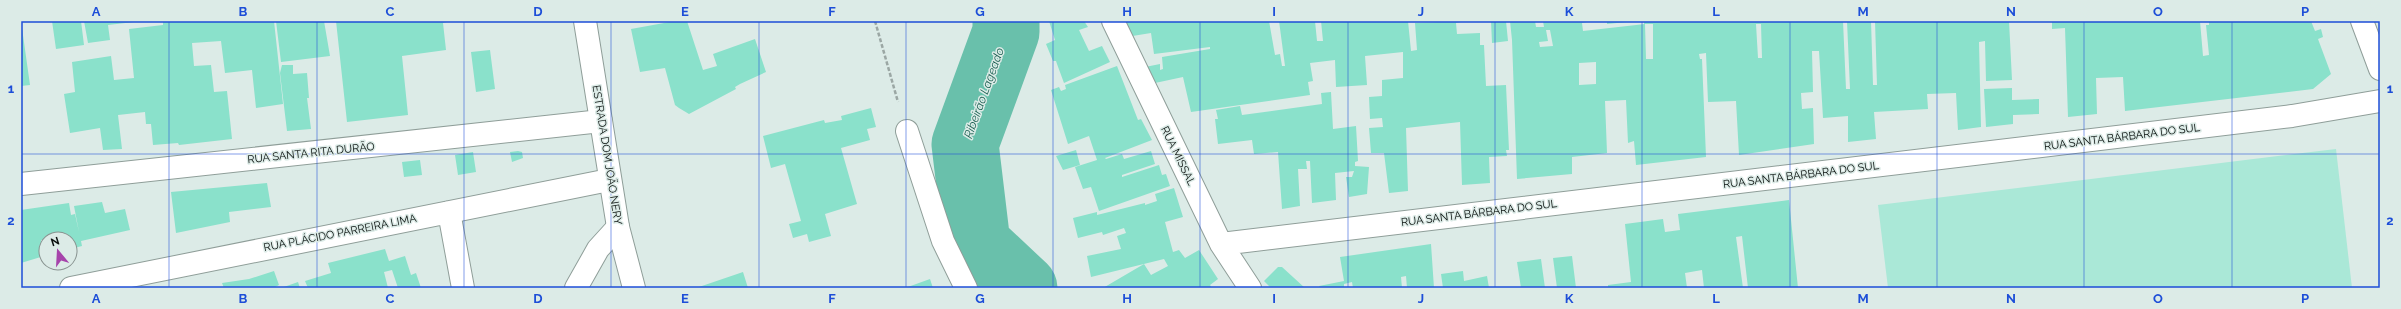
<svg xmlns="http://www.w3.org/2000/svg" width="2401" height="309" font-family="Raleway,sans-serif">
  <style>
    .garden { fill: #aae8d7 }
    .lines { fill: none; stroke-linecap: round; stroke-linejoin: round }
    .river { stroke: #69c0ab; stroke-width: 67 }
    .building { fill: #8ae1cb; fill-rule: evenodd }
    .minor-casing { stroke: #8f9e99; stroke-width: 24 }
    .primary-casing { stroke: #8f9e99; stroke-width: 24 }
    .path { stroke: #9ba7a4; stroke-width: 2.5; stroke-dasharray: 4 2; stroke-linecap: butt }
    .minor { stroke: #fff; stroke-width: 22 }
    .primary { stroke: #fff; stroke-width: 22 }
    .grid { fill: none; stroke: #1d4ed8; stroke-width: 1; stroke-opacity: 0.55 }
    .labels { text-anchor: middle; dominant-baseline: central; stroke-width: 3; stroke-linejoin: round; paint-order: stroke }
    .street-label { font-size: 11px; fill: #090f0d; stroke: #dcebe7 }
    .water-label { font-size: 12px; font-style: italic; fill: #195f50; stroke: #dcebe7 }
    .neatline { fill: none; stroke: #1d4ed8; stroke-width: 1.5 }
    .grid-label { font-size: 13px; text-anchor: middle; font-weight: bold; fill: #1d4ed8 }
  </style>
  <rect width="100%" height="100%" fill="#dcebe7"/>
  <!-- garden -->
  <path class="garden" d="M 2336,149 L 2352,288 L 1888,288 L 1878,205 Z"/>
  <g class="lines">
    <!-- river -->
    <path class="river" d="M 1006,21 L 1006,32 L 965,144 L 977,244 L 1024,288"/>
  </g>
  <!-- building -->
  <path class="building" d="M 21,21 L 30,85 L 21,86 Z
    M 52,21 L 81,21 L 84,45 L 56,49 Z
    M 84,21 L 134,21 L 134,22 L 108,25 L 110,40 L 88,43 Z
    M 163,21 L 274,21 L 283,104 L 256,108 L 252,70 L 225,73 L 221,41 L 192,43 L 194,66 L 211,65 L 214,92 L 227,91 L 232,139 L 179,145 L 178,143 L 153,145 L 151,124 L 146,124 L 145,112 L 118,115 L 122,149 L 103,150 L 100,128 L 70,133 L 64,94 L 75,92 L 72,62 L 111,56 L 114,80 L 134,78 L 129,29 L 163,25 Z
    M 276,21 L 324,21 L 330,56 L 281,62 Z
    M 336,21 L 451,21 L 443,23 L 446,50 L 402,56 L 408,115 L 347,122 Z
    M 675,21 L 687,21 L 703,70 L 717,66 L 713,54 L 755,39 L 766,72 L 740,84 L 735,87 L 736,89 L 689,114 L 679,108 L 675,105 L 665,68 L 640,72 L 631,29 Z
    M 1049,21 L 1084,21 L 1088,27 L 1079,30 L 1089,51 L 1102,46 L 1110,62 L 1064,83 L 1057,64 L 1056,61 L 1053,61 L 1046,44 L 1055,40 Z
    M 1116,21 L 1269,21 L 1275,55 L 1280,54 L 1282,66 L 1285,66 L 1279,21 L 1315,21 L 1317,41 L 1323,41 L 1321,21 L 1408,21 L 1411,51 L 1417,50 L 1415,23 L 1466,21 L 1456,23 L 1457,34 L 1480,33 L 1480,45 L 1484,45 L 1486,86 L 1506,85 L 1509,150 L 1506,150 L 1507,156 L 1489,157 L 1490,183 L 1462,185 L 1460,122 L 1406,128 L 1408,191 L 1389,193 L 1384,153 L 1371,153 L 1369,128 L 1383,127 L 1382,118 L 1370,119 L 1369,97 L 1382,96 L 1382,80 L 1403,78 L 1403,52 L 1365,56 L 1367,85 L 1336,87 L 1335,60 L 1310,63 L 1313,81 L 1308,82 L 1310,95 L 1191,112 L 1183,77 L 1155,83 L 1145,67 L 1160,64 L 1160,70 L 1163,69 L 1162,57 L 1210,49 L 1210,47 L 1154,54 L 1151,33 L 1120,38 Z
    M 1491,21 L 1506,21 L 1508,41 L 1492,43 Z
    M 1510,21 L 1535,21 L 1536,27 L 1544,27 L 1543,21 L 1592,21 L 1582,23 L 1583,31 L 1645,24 L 1646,59 L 1653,59 L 1653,24 L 1644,24 L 1644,21 L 1843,21 L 1846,89 L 1850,89 L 1847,21 L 1871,21 L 1873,85 L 1877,85 L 1875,21 L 2009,21 L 2012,80 L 1986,81 L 1985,41 L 1979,42 L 1981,127 L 1958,130 L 1956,93 L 1927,94 L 1928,109 L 1874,112 L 1876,139 L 1848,142 L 1848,116 L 1823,118 L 1819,51 L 1812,51 L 1813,92 L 1801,93 L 1802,109 L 1813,108 L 1814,144 L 1739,155 L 1736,101 L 1708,102 L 1706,53 L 1699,54 L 1700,59 L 1702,59 L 1706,157 L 1636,165 L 1634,141 L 1628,143 L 1626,100 L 1605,101 L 1607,153 L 1572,157 L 1572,174 L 1517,179 L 1512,40 ZM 1756,24 L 1761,24 L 1762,58 L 1758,58 ZM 1546,30 L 1550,30 L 1553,46 L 1540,47 L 1539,42 L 1548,41 ZM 1596,62 L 1596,84 L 1579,85 L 1579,63 Z
    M 1607,21 L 1626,21 L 1627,22 L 1607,24 Z
    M 2052,21 L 2200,21 L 2203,56 L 2209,55 L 2206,25 L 2209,25 L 2209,21 L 2311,21 L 2315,31 L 2321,29 L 2323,37 L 2318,39 L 2331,74 L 2313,89 L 2125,111 L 2123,77 L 2096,78 L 2097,114 L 2068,117 L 2065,28 L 2052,29 Z
    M 490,50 L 495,89 L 476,92 L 471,52 Z
    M 282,65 L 293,65 L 293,74 L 307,73 L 309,98 L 307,98 L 311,129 L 287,131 L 280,73 Z
    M 1117,66 L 1138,120 L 1141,119 L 1152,140 L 1105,158 L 1106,159 L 1122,154 L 1124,159 L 1151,151 L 1155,164 L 1122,175 L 1122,177 L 1159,165 L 1162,175 L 1166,174 L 1170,186 L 1099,211 L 1091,187 L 1083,189 L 1075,167 L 1097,160 L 1089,136 L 1068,144 L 1051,90 L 1059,87 L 1061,91 L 1066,89 L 1065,85 Z
    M 2012,88 L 2012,100 L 2039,99 L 2039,114 L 2013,115 L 2013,124 L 1986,127 L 1984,89 Z
    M 1331,92 L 1333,129 L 1356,126 L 1358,161 L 1355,162 L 1355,166 L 1369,167 L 1367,194 L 1349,197 L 1346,177 L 1352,177 L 1354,171 L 1335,173 L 1336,200 L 1312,203 L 1310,161 L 1306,161 L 1307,169 L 1298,169 L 1300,206 L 1282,209 L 1278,152 L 1254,154 L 1252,140 L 1218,144 L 1215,119 L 1218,119 L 1216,110 L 1240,106 L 1242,115 L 1322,104 L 1321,93 Z
    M 871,108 L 876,127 L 867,129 L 870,140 L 841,148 L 857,204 L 825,214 L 831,236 L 809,242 L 807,234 L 793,238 L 789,224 L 801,221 L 785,164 L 771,168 L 763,136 L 824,120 L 825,123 L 842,120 L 841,116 Z
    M 1076,150 L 1080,165 L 1063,170 L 1056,156 Z
    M 518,151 L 522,152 L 523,158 L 512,162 L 510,152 Z
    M 473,152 L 476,172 L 458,175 L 455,155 Z
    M 420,160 L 422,175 L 404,177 L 402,162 Z
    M 267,183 L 271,207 L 229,212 L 230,222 L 176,233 L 171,192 Z
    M 1174,188 L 1183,217 L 1165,222 L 1173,252 L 1179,250 L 1185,258 L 1199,250 L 1218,279 L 1210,285 L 1212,288 L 1103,288 L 1144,264 L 1151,275 L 1168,266 L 1164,259 L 1091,277 L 1087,256 L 1121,249 L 1117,236 L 1126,233 L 1124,228 L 1103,235 L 1102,232 L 1078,238 L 1073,218 L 1097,212 L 1097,215 L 1145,203 L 1145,205 L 1157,201 L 1155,194 Z
    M 1789,200 L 1798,288 L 1748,288 L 1742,236 L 1736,237 L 1743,288 L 1704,288 L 1702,270 L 1685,273 L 1687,288 L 1608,288 L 1608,285 L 1631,282 L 1625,224 L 1663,219 L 1665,232 L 1680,230 L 1678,214 Z
    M 102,202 L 105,213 L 125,209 L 130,230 L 81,241 L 82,246 L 70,249 L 70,239 L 41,240 L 44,256 L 21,263 L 21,210 L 69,203 L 71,215 L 75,214 L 79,232 L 74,206 Z
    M 1431,244 L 1434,288 L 1407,288 L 1406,276 L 1401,277 L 1402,288 L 1353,288 L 1352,282 L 1344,284 L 1344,288 L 1320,288 L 1319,286 L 1344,281 L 1340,257 Z
    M 385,249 L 389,261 L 405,256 L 411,275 L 416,273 L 421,288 L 398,288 L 392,270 L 384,272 L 388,288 L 308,288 L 305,281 L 331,273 L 328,263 Z
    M 1572,256 L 1576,288 L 1557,288 L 1553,258 Z
    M 1541,259 L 1545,288 L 1521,288 L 1517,262 Z
    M 1278,267 L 1282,267 L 1305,288 L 1271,288 L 1264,281 Z
    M 274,271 L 279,285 L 273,288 L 224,288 L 222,283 L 249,279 Z
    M 1463,271 L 1464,281 L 1487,276 L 1489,288 L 1443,288 L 1441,274 Z
    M 743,272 L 748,288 L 696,288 Z
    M 930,279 L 933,288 L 905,288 Z
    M 298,282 L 300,288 L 281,288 Z"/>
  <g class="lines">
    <!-- minor casing -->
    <g class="minor-casing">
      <path id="minor" d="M 1113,21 L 1221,244 L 1250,288
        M 2362,21 L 2380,69
        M 907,131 L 943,241 L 966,288
        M 21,184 L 601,121
        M 449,212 L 463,288
        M 1221,244 L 2292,116 L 2380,101
        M 71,288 L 609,180
        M 576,288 L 598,249 L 618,227"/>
    </g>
    <!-- primary casing -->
    <g class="primary-casing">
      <path id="primary" d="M 585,21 L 618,227 L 634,288"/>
    </g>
    <!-- path -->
    <path class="path" d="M 875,21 L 898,102"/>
    <!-- minor -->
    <use href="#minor" class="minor"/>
    <!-- primary -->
    <use href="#primary" class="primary"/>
  </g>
  <!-- grid -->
  <path class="grid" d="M 169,21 L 169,288M 317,21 L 317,288M 464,21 L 464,288M 611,21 L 611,288M 759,21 L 759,288M 906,21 L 906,288M 1053,21 L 1053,288M 1200,21 L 1200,288M 1348,21 L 1348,288M 1495,21 L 1495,288M 1642,21 L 1642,288M 1790,21 L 1790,288M 1937,21 L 1937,288M 2084,21 L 2084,288M 2232,21 L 2232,288M 21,154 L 2380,154"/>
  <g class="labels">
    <!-- street labels -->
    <g class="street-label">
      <text transform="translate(2122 137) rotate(-7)">RUA SANTA BÁRBARA DO SUL</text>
      <text transform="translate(311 153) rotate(-6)">RUA SANTA RITA DURÃO</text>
      <text transform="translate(607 155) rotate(81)">ESTRADA DOM JOÃO NERY</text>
      <text transform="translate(1178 156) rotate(64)">RUA MISSAL</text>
      <text transform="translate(1801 175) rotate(-7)">RUA SANTA BÁRBARA DO SUL</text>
      <text transform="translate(1479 213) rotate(-7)">RUA SANTA BÁRBARA DO SUL</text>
      <text transform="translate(340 233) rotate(-11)">RUA PLÁCIDO PARREIRA LIMA</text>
    </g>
    <!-- water labels -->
    <g class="water-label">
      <text transform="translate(984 93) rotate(-70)">Ribeirão Lageado</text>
    </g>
  </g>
  <!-- border -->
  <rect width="2401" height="309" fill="none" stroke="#dcebe7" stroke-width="44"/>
  <!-- north arrow -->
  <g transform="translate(58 251) rotate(342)"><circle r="19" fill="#dcebe7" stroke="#889390"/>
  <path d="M0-3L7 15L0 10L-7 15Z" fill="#a644ab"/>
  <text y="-6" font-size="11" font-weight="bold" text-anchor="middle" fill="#090f0d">N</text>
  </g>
  <rect x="22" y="22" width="2357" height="265" class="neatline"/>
  <g class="grid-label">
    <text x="96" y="16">A</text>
    <text x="243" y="16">B</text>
    <text x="390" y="16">C</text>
    <text x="538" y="16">D</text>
    <text x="685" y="16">E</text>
    <text x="832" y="16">F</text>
    <text x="980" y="16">G</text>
    <text x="1127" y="16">H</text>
    <text x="1274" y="16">I</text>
    <text x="1421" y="16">J</text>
    <text x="1569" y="16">K</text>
    <text x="1716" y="16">L</text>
    <text x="1863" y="16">M</text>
    <text x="2011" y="16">N</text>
    <text x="2158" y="16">O</text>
    <text x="2305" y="16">P</text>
    <text x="11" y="93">1</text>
    <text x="2390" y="93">1</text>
    <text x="11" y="225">2</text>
    <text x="2390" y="225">2</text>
    <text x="96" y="303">A</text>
    <text x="243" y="303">B</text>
    <text x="390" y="303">C</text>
    <text x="538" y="303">D</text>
    <text x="685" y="303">E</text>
    <text x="832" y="303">F</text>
    <text x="980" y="303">G</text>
    <text x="1127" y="303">H</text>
    <text x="1274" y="303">I</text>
    <text x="1421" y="303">J</text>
    <text x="1569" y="303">K</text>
    <text x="1716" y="303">L</text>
    <text x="1863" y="303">M</text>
    <text x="2011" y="303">N</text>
    <text x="2158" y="303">O</text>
    <text x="2305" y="303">P</text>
  </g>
</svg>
